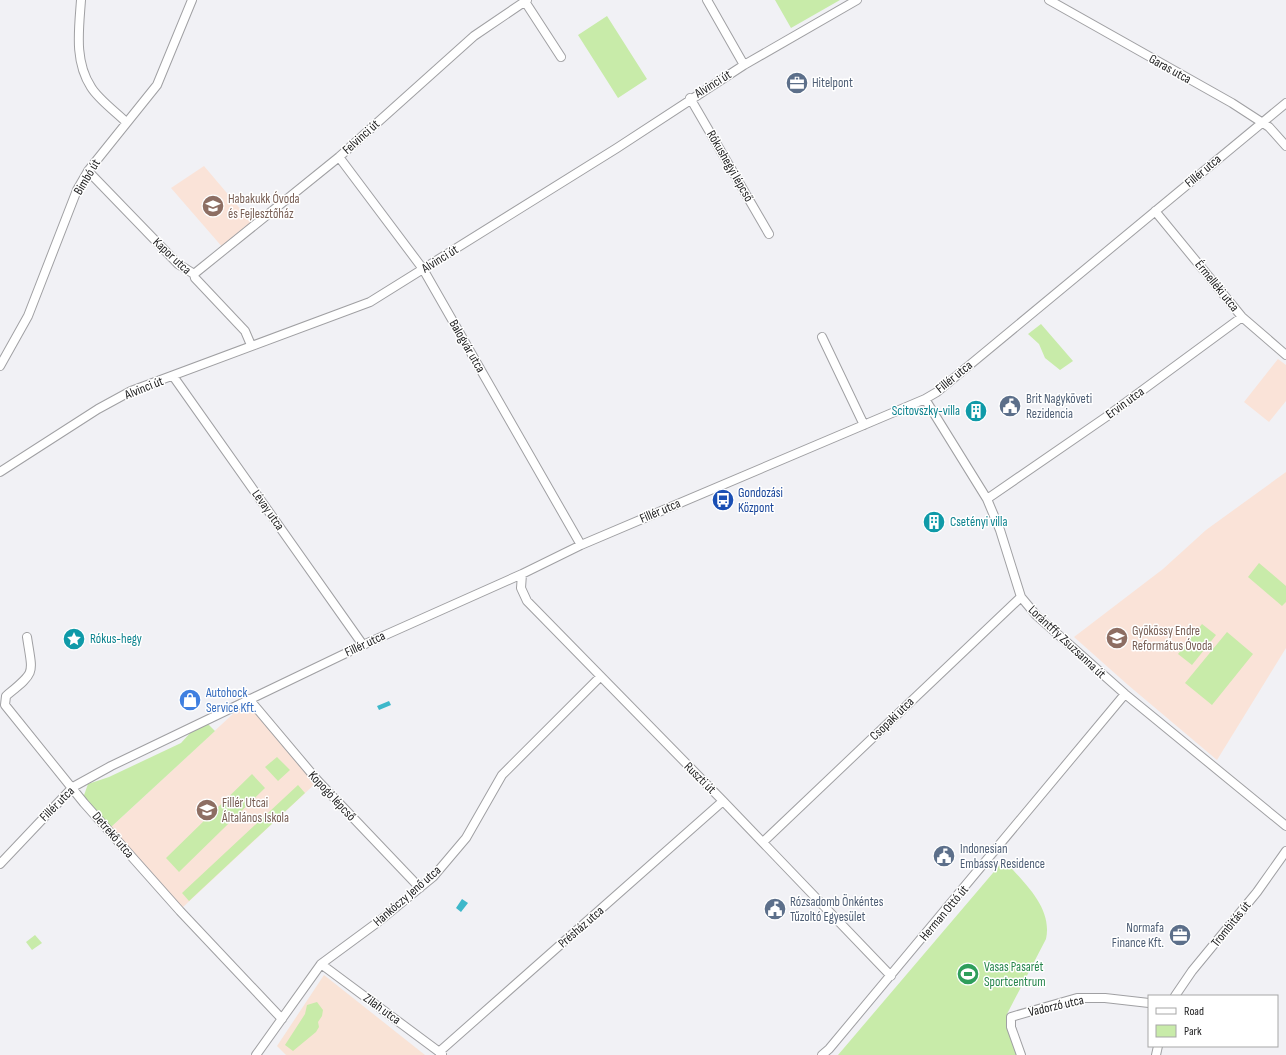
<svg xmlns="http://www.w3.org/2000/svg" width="1286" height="1055" font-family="'Sofia Sans Condensed',sans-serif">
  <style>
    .commercial { fill: #f9e3d6 }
    .education { fill: #fae3d8 }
    .green { fill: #c8eba9 }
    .water { fill: #3db8ca }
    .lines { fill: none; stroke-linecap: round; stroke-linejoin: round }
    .minor-casing { stroke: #a0a0a3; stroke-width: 10 }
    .minor { stroke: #fff; stroke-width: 8 }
    .labels { text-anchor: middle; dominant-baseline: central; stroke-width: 3; stroke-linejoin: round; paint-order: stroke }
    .street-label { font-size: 13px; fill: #232324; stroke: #fff }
    .service-label { font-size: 13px; fill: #4e5e75; stroke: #fff; text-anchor: start }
    .education-label { font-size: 13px; fill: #785e54; stroke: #fff; text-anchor: start }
    .culture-label { font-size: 13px; fill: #0d838f; stroke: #fff; text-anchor: start }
    .transit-label { font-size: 13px; fill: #164399; stroke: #fff; text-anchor: start }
    .shop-label { font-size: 13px; fill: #366cbe; stroke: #fff; text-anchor: start }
    .leisure-label { font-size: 13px; fill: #27864d; stroke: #fff; text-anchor: start }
  </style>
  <rect width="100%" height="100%" fill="#f1f1f5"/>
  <!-- commercial -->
  <path class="commercial" d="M 324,975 L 425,1055 L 286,1055 L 277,1046 Z"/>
  <!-- education -->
  <path class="education" d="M 204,166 L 254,225 L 224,249 L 171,188 Z
    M 1278,359 L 1286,365 L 1286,401 L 1269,422 L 1244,402 Z
    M 1286,472 L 1286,648 L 1217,760 L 1128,685 L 1074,637 L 1163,569 L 1206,530 Z
    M 249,699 L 318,781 L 182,908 L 110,828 Z"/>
  <!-- green -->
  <path class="green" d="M 775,0 L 840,0 L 791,28 Z
    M 607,16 L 647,79 L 618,98 L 578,35 Z
    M 1041,324 L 1073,361 L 1060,370 L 1045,358 L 1039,344 L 1028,334 Z
    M 1259,563 L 1286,586 L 1286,602 L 1282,606 L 1248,577 Z
    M 1202,624 L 1216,635 L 1192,665 L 1178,654 Z
    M 1227,632 L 1253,654 L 1212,705 L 1185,683 Z
    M 206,722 L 215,731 L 110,828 L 83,798 L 88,784 L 109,777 L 181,743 L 192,731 Z
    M 277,757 L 290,770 L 278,781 L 265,767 Z
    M 252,774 L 265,788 L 179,872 L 166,858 Z
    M 298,785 L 305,793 L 189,901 L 182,893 Z
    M 1004,860 C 1023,882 1053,907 1046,939 L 1007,1014 L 1007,1030 L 1011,1033 L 1018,1055 L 838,1055 Z
    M 35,935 L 42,943 L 32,950 L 26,942 Z
    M 317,1002 L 323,1010 L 322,1016 L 318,1022 L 319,1027 L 316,1032 L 293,1051 L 285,1045 L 305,1014 L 307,1005 Z"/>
  <!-- water -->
  <path class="water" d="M 389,701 L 391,705 L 379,710 L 377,706 Z
    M 462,899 L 468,903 L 461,912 L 456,908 Z"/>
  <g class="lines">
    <!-- minor casing -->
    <g class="minor-casing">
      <path id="minor" d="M 81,0 C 79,29 74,61 91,87 C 98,99 116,112 126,122
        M 524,0 L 561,57
        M 707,0 L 744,65
        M 1049,0 L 1232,103 L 1269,127 L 1286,146
        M 690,98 L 769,234
        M 339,157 L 423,269 L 581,545
        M 88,171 L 178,264 L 194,274 L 195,278 L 245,331 L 251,345
        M 1155,211 L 1242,317 L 1286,355
        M 194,274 L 339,157 L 474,36 L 527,0
        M 822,337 L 864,425
        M 0,366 L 28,316 L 77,190 L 88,171 L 157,85 L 192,0
        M 173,376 L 363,645
        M 925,399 L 987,499 L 1000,530 L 1021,597 L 1036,615 L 1125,694 L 1286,826
        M 0,472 L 98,409 L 131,391 L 370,302 L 617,148 L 744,65 L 857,0
        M 987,499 L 1106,417 L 1242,317
        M 522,574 L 521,588 L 527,601 L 723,801 L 891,976
        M 27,637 C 33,676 36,671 6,696 L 5,705 L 84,803 L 180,911 L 282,1019
        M 249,699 L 318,781 L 420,888
        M 763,842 L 1021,597
        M 0,864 L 73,787 L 111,766 L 363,645 L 522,574 L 581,545 L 925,399 L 937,392 L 1286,103
        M 321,964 L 442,1054
        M 1175,996 L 1192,971 L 1257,892 L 1286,851
        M 439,1052 L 723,801
        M 256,1055 L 321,964 L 378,922 L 433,877 L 466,838 L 502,775 L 600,677
        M 822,1055 L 829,1049 L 1125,694
        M 1021,1055 L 1011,1027 L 1011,1017 L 1077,998 L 1105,998 L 1149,1003
        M 1156,1055 L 1158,1046"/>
    </g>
    <!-- minor -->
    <use href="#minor" class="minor"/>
  </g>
  <!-- icons -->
  <defs>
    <g id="office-disc" transform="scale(1.15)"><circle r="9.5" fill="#5c6f8a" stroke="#fff"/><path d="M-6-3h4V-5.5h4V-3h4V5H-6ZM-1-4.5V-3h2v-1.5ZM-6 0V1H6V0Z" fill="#fff"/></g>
    <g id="school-disc" transform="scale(1.15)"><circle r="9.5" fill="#8d6e63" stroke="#fff"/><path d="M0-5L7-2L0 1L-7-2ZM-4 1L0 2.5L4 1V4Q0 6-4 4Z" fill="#fff"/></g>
    <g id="civic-disc" transform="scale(1.15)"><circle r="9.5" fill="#5c6f8a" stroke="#fff"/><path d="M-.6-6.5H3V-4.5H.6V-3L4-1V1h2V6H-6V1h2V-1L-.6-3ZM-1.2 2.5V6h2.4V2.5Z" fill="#fff"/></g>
    <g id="building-disc" transform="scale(1.15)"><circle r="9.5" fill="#0f9aa8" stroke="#fff"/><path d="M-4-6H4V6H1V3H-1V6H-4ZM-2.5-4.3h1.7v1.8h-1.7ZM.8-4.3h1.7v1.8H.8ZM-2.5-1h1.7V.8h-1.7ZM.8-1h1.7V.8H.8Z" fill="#fff"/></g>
    <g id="bus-disc" transform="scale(1.15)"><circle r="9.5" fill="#1a4fb4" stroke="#fff"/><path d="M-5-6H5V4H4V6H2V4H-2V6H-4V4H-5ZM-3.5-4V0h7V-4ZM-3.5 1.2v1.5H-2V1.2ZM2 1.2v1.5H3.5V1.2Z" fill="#fff"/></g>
    <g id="sight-disc" transform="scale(1.15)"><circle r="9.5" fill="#0f9aa8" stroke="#fff"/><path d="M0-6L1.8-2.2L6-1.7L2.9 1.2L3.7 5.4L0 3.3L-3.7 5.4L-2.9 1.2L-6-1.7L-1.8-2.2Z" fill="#fff"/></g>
    <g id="shop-disc" transform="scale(1.15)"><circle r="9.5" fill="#3f7fe0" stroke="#fff"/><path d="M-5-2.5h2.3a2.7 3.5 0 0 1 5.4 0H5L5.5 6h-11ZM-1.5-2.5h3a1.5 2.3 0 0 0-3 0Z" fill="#fff"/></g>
    <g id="stadium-disc" transform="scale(1.15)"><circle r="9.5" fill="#2e9e5b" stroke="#fff"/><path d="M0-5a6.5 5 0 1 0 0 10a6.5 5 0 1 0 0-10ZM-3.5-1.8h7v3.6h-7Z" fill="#fff"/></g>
  </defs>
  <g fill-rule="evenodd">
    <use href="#office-disc" x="797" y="83"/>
    <use href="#school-disc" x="213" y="206"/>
    <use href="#civic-disc" x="1010" y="406"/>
    <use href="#building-disc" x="976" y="411"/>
    <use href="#bus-disc" x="723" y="500"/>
    <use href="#building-disc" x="934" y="522"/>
    <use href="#school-disc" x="1117" y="638"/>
    <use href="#sight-disc" x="74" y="639"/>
    <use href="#shop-disc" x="190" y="700"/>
    <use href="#school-disc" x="207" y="810"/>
    <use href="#civic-disc" x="944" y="856"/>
    <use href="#civic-disc" x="775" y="909"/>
    <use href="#office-disc" x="1180" y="935"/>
    <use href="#stadium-disc" x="968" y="974"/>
  </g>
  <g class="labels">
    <!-- street labels -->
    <g class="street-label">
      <text transform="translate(1170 69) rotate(29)">Garas utca</text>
      <text transform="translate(713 84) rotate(-32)">Alvinci út</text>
      <text transform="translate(361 137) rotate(-42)">Felvinci út</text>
      <text transform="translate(730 166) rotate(60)">Rókushegyi lépcső</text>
      <text transform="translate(1203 171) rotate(-40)">Fillér utca</text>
      <text transform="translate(87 177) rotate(-59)">Bimbó út</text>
      <text transform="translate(172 256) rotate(43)">Kapor utca</text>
      <text transform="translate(440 259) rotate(-32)">Alvinci út</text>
      <text transform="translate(1217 286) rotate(51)">Érmelléki utca</text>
      <text transform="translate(467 346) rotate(60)">Balogvár utca</text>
      <text transform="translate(954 377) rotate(-39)">Fillér utca</text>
      <text transform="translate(144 388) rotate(-22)">Alvinci út</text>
      <text transform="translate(1125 403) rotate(-36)">Ervin utca</text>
      <text transform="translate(268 510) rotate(55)">Lévay utca</text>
      <text transform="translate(660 511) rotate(-23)">Fillér utca</text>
      <text transform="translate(1067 642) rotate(43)">Lorántffy Zsuzsanna út</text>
      <text transform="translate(365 644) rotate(-25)">Fillér utca</text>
      <text transform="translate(892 719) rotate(-44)">Csopaki utca</text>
      <text transform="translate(700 778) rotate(45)">Ruszti út</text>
      <text transform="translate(332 796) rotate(47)">Kopogó lépcső</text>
      <text transform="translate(57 804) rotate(-45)">Fillér utca</text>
      <text transform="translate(113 835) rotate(49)">Detrekő utca</text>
      <text transform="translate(407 896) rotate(-41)">Hankóczy Jenő utca</text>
      <text transform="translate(944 913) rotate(-50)">Herman Ottó út</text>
      <text transform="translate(1231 924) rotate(-51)">Trombitás út</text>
      <text transform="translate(581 927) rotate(-41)">Présház utca</text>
      <text transform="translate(1056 1006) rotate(-13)">Vadorzó utca</text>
      <text transform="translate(382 1009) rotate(36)">Zilah utca</text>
    </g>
    <!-- service labels -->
    <g class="service-label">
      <text x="812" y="83">Hitelpont</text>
      <text x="1026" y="399">Brit Nagyköveti<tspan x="1026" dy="15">Rezidencia</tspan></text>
      <text x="960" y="849">Indonesian<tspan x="960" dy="15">Embassy Residence</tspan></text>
      <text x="790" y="902">Rózsadomb Önkéntes<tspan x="790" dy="15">Tűzoltó Egyesület</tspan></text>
      <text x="1164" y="928" text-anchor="end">Normafa<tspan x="1164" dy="15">Finance Kft.</tspan></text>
    </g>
    <!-- education labels -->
    <g class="education-label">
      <text x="228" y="199">Habakukk Óvoda<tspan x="228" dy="15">és Fejlesztőház</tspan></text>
      <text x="1132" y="631">Gyökössy Endre<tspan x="1132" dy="15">Református Óvoda</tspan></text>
      <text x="222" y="803">Fillér Utcai<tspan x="222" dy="15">Általános Iskola</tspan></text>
    </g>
    <!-- culture labels -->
    <g class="culture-label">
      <text x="960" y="411" text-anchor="end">Scitovszky-villa</text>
      <text x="950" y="522">Csetényi villa</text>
      <text x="90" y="639">Rókus-hegy</text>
    </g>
    <!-- transit labels -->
    <g class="transit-label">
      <text x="738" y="493">Gondozási<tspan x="738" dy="15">Központ</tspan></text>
    </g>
    <!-- shop labels -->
    <g class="shop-label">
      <text x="206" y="693">Autohock<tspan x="206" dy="15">Service Kft.</tspan></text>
    </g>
    <!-- leisure labels -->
    <g class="leisure-label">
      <text x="984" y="967">Vasas Pasarét<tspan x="984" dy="15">Sportcentrum</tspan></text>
    </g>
  </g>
  <!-- legend -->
  <rect x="1148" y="995" width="130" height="52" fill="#ffffff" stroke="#a7a7a7"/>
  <rect x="1156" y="1008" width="20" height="6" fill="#ffffff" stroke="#a7a7a7"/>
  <text x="1184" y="1015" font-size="12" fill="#232324">Road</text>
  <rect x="1156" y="1025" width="20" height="12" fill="#c8eba9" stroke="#a7a7a7"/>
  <text x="1184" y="1035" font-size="12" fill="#232324">Park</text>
</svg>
